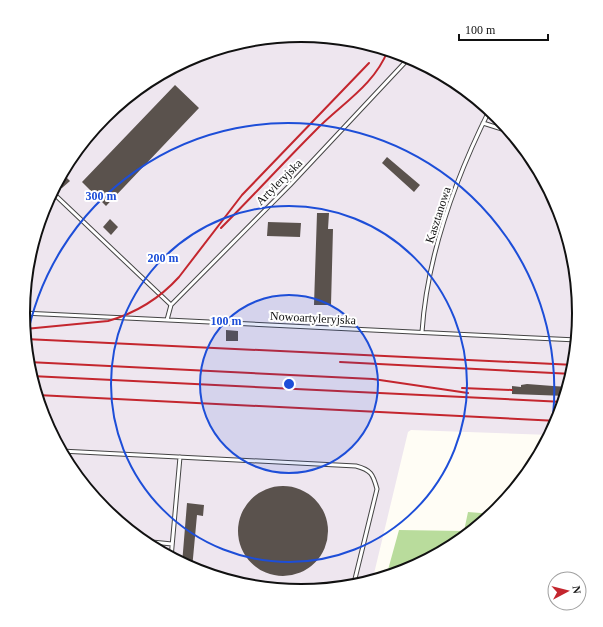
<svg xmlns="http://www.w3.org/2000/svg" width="603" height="627" font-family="Georgia,serif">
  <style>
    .industrial { fill: #eee6ef }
    .forest { fill: #b9dc9c }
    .building { fill: #5a524d }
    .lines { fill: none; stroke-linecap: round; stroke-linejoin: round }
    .lane-casing { stroke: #444; stroke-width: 5 }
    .lane { stroke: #fff; stroke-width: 3 }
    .rail { stroke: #c4262e; stroke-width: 2 }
    .ring { fill: none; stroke: #1d4ed8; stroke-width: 2 }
    .labels { text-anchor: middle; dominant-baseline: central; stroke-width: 4; stroke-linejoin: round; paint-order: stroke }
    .street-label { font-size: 12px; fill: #111; stroke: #fff }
    .rim { fill: none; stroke: #111; stroke-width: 2 }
    .centre { fill: #1d4ed8; stroke: #fff; stroke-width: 2 }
    .ring-label { font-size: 12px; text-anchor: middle; font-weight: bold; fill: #1d4ed8; stroke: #fff; stroke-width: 4; stroke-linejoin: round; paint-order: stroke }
  </style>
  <rect width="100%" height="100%" fill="#fffdf5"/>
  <!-- industrial -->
  <path class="industrial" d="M 302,35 L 356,40 L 408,56 L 456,82 L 499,117 L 533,159 L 559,207 L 575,259 L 580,314 L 575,368 L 559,420 L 551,435 L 411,430 L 408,432 L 372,582 L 356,587 L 301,592 L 247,587 L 195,571 L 147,545 L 104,510 L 70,468 L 44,420 L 28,368 L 23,313 L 28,259 L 44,207 L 70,159 L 105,116 L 147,82 L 195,56 L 247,40 Z"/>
  <!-- forest -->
  <path class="forest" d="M 468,512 L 494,514 L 456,545 L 408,571 L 386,577 L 399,530 L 464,531 Z"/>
  <!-- building -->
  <path class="building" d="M 175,85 L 199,108 L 106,206 L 82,182 Z
    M 387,157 L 420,185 L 414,192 L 382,163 Z
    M 62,173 L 70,181 L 62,188 L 57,183 Z
    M 317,213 L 329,213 L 328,229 L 333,229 L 331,305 L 314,305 Z
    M 110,219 L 118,227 L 111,235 L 103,227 Z
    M 268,222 L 301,223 L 300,237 L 267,236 Z
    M 226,330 L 238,331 L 238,341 L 226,341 Z
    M 527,384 L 553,386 L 569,387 L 566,396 L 512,394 L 512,386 L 521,387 L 521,385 Z
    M238 531a45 45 0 1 1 90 0a45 45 0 1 1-90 0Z
    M 187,503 L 204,505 L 203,516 L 197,515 L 192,569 L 182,564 Z"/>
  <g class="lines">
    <!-- lane casing -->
    <g class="lane-casing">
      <path id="lane" d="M 483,123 L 511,132
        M 52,192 L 171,305
        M 23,313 L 577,340
        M 167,320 L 171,305 L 290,185 L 410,57
        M 422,332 C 427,257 456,177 490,109
        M 61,451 L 356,466 C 371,470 373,474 377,489 L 353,587
        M 142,541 L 172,544
        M 171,558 L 180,457"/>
    </g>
    <!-- lane -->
    <use href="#lane" class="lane"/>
    <!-- rail -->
    <path class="rail" d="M 221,228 C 253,196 283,163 315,131 C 341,104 374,86 388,50
      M 25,329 L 108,321 C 136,313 160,298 179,277 L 242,195 L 369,63
      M 25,339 L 575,365
      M 28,362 L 373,379 L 468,393
      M 340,362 L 573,374
      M 31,376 L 564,402
      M 462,388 L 512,390
      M 37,395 L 558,421"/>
  </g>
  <!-- distance rings -->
  <circle cx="289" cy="384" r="89" fill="#1d4ed8" fill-opacity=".12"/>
  <g class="ring">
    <circle cx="289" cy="384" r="89"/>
    <circle cx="289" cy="384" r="178"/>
    <path d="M26 342A266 266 0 1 1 550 437"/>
  </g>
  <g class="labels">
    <!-- street labels -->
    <g class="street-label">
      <text transform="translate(279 182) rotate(-45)">Artyleryjska</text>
      <text transform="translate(438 215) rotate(-72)">Kasztanowa</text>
      <text transform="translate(313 318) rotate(3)">Nowoartyleryjska</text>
    </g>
  </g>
  <!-- crop -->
  <path d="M0 0H603V627H0ZM30 313a271 271 0 1 1 542 0a271 271 0 1 1-542 0Z" fill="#fff" fill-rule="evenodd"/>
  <path class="rim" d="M30 313a271 271 0 1 1 542 0a271 271 0 1 1-542 0Z"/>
  <circle cx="289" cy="384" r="6" class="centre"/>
  <g class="ring-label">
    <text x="101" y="200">300 m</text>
    <text x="163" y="262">200 m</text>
    <text x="226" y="325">100 m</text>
  </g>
  <!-- north arrow -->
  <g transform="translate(567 591) rotate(83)"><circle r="19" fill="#ffffff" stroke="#a0a0a0"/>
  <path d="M0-3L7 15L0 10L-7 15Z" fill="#c4262e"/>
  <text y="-6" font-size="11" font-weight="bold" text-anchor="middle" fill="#111111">N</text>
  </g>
  <!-- scale -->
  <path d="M459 34v6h89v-6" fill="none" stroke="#111111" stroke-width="2"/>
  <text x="465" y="34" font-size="12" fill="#111111" stroke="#ffffff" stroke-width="3" paint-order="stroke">100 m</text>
</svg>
